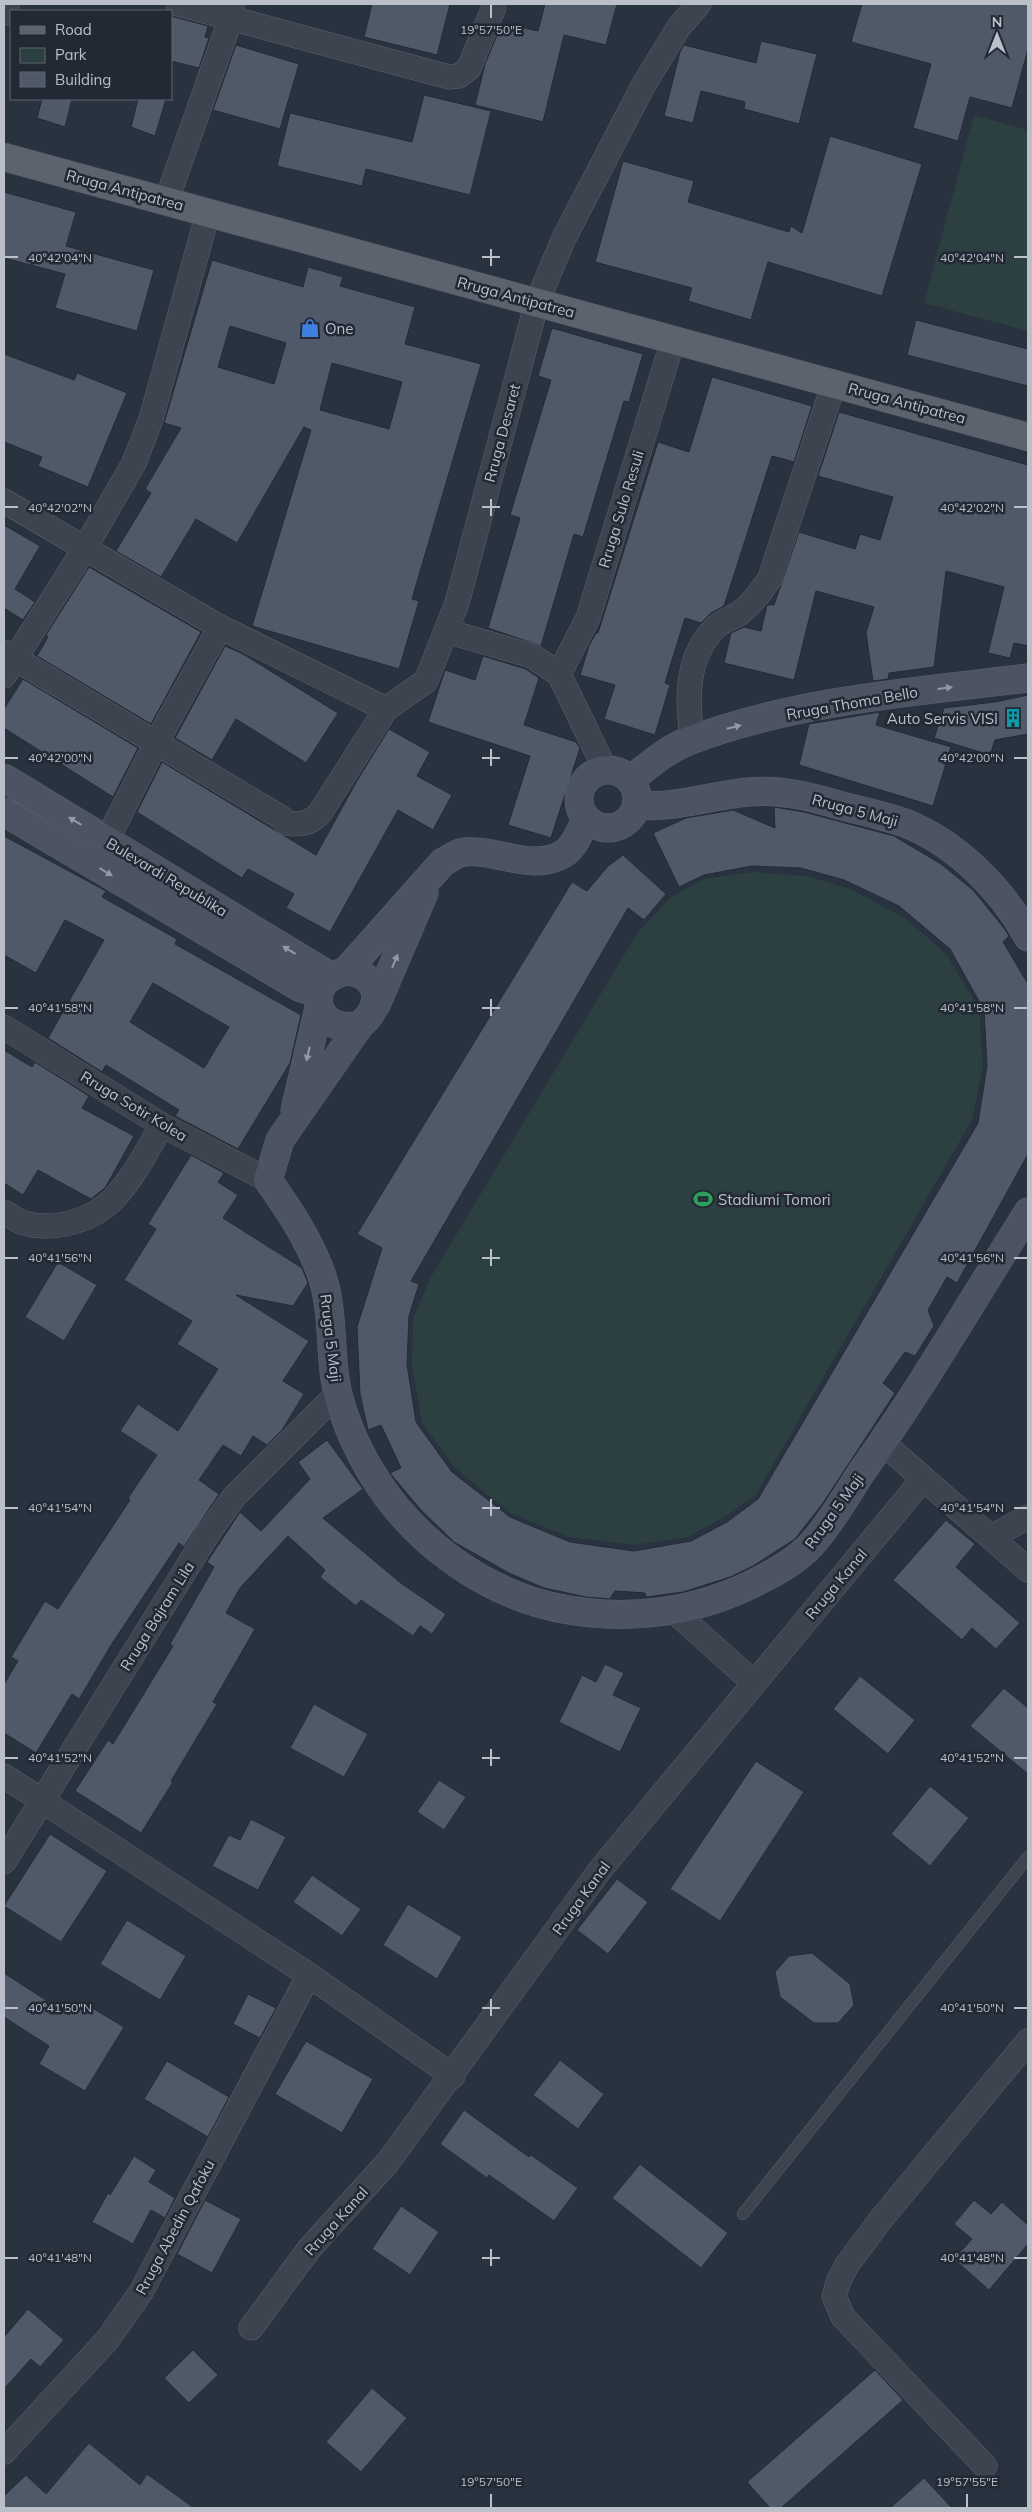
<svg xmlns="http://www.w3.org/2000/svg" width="1032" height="2512" font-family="Mulish,sans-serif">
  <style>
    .green { fill: #2c3f41 }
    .building { fill: #505967; stroke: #242b36; fill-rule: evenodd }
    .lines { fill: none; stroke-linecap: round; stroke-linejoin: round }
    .lane-casing { stroke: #5b626c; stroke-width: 12 }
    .street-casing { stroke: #5b626c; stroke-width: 25 }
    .secondary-casing { stroke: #5b626c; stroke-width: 29 }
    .primary-casing { stroke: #474d58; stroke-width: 29 }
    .lane { stroke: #3d444f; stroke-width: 11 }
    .street { stroke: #3d444f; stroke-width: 24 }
    .secondary { stroke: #4c5362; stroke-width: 28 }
    .primary { stroke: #5c636f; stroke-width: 28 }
    .oneway { fill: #9499a5 }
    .ticks { fill: none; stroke: #babfc9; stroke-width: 2 }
    .labels { text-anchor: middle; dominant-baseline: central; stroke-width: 5; stroke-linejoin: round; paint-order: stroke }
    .street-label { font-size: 15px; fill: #babfc9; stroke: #222934 }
    .poi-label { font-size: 15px; fill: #babfc9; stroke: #222934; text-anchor: start }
    .ticks-label { font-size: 12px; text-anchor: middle; fill: #babfc9; stroke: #222934; stroke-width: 5; stroke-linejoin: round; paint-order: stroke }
  </style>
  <rect width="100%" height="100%" fill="#29323f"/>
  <!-- green -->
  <path class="green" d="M 974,115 L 1028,130 L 1028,331 L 924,303 Z
    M 752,872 L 806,876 L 848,888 L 907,919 L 947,955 L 979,1009 L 983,1066 L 972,1120 L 755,1496 L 723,1518 L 688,1537 L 634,1545 L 569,1537 L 510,1513 L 455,1468 L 422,1423 L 412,1365 L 413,1318 L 431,1277 L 638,932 L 670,898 L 704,879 Z"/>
  <!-- building -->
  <path class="building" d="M 372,4 L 450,4 L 437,55 L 364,37 Z
    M 545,4 L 617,4 L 606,45 L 564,35 L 543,122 L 475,105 L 485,64 L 502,23 L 538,31 Z
    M 862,4 L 1028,4 L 1028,49 L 1012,108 L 970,97 L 958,141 L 913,128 L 931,64 L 851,42 Z
    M 171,16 L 208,26 L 205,37 L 209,38 L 199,68 L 171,61 Z
    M 761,41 L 817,54 L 799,124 L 744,109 L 745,102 L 701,91 L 693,123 L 664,116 L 680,52 L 684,45 L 756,63 Z
    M 236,45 L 299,64 L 280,129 L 213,110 Z
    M 424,95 L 491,111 L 470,195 L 366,169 L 362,186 L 277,166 L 290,113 L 412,142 Z
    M 42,99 L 72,99 L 65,127 L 37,118 Z
    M 138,99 L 166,99 L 155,136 L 131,127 Z
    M 830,136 L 922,164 L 882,296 L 768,262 L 751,320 L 688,301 L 692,288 L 595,262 L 623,161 L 694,181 L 688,202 L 789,232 L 791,226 L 802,233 Z
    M 4,192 L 76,212 L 66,246 L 154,270 L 137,331 L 55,308 L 65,274 L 4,258 Z
    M 212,260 L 303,287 L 308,267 L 343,277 L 340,286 L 415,307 L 405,344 L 481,364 L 412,599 L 419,601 L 399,669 L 252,626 L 311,430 L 304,427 L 237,543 L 196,519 L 161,577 L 116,551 L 151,493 L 145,489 L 181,428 L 164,423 ZM 230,326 L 286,343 L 274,384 L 218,367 ZM 332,363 L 402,382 L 389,429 L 320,410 Z
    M 916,320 L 1028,349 L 1028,386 L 907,355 Z
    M 552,328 L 643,354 L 629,402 L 624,401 L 583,537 L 574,534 L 541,646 L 488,628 L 520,518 L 510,515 L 551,380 L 538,376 Z
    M 4,354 L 74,380 L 77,373 L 127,393 L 88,487 L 38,466 L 42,457 L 4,442 Z
    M 712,377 L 812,406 L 794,462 L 772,456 L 724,606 L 711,613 L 701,623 L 685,618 L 665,683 L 670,685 L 655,735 L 604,719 L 615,685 L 580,675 L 589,646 L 596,633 L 598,633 L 658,442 L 689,452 Z
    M 839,412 L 1028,465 L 1028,646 L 1014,643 L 1010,658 L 988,653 L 1004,587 L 946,571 L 934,667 L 889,673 L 888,679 L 873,681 L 866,633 L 874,607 L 816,591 L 794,680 L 724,663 L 731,633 L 744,627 L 761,631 L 767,605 L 774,605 L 799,532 L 855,549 L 860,534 L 880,540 L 893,497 L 818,476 Z
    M 4,525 L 40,546 L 15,589 L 35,602 L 23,620 L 4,608 Z
    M 89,567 L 201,632 L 151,724 L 37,656 L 48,637 L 46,635 Z
    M 225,646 L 243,654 L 338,713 L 306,763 L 236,719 L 212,760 L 175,738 Z
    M 483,656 L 526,669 L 539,678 L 524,725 L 576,742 L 580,748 L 551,838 L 508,825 L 530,756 L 428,722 L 445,670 L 475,680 Z
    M 23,679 L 138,748 L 113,797 L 4,728 L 4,709 Z
    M 1028,695 L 1028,734 L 995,740 L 990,755 L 934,738 L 944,708 L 995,702 Z
    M 880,712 L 876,725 L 951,747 L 933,806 L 799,765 L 809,724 Z
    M 389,729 L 430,752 L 417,776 L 452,795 L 433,830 L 398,810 L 330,932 L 286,908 L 294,894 L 248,869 L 242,878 L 137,812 L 162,762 L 316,855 L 358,779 Z
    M 774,807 L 804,812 L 894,836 L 941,864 L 973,890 L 1004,928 L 1009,936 L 1003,942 L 1028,984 L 1028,1154 L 957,1283 L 947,1277 L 928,1310 L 934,1326 L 915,1356 L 905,1352 L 883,1383 L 895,1393 L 823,1503 L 795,1539 L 753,1566 L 730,1577 L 683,1592 L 646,1597 L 645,1593 L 615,1591 L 610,1599 L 586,1597 L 544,1588 L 509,1573 L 454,1542 L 420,1509 L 390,1473 L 401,1468 L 381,1425 L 368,1430 L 360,1394 L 357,1327 L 382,1248 L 357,1234 L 572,882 L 587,891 L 608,866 L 623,855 L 666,894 L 644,920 L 628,908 L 411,1281 L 419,1284 L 409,1316 L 407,1364 L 416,1422 L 452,1472 L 510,1517 L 570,1542 L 634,1551 L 691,1541 L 727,1522 L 758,1499 L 978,1123 L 987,1066 L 984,1010 L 950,949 L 899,906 L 844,880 L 801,868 L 752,866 L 704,875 L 679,887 L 653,833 L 686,818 L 733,810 L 775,828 Z
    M 4,836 L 106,891 L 102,897 L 177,939 L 175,944 L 301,1015 L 290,1063 L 238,1149 L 175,1116 L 179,1110 L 106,1065 L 102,1072 L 48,1038 L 104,940 L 65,920 L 36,973 L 4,955 ZM 153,983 L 229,1027 L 204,1068 L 130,1022 Z
    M 4,1050 L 32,1067 L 35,1062 L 89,1096 L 82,1108 L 134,1136 L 105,1188 L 91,1199 L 38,1170 L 23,1195 L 4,1183 Z
    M 191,1155 L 224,1173 L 218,1182 L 238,1195 L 223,1218 L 302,1268 L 308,1283 L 293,1306 L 236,1295 L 309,1341 L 283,1381 L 304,1394 L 282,1430 L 267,1445 L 253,1436 L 241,1456 L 223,1445 L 199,1480 L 219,1494 L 184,1547 L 179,1543 L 113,1642 L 79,1699 L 72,1694 L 36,1753 L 4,1733 L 4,1684 L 18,1661 L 11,1657 L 45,1601 L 58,1609 L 130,1500 L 128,1498 L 157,1455 L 120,1431 L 138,1404 L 178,1431 L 218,1369 L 177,1344 L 192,1321 L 124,1280 L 156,1229 L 148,1224 Z
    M 58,1262 L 97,1285 L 64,1341 L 25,1317 Z
    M 327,1440 L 363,1489 L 323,1518 L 402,1584 L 446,1614 L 432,1634 L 420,1626 L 413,1636 L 361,1600 L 356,1606 L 320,1577 L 325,1570 L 288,1536 L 240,1588 L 226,1613 L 255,1629 L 213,1702 L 217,1704 L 171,1781 L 173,1782 L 141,1833 L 75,1791 L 108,1740 L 113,1744 L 173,1646 L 170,1644 L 214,1567 L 207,1562 L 240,1512 L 261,1531 L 310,1479 L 298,1462 Z
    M 946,1520 L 975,1544 L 956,1567 L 1020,1623 L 996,1649 L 972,1628 L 962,1640 L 893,1580 Z
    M 605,1664 L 624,1673 L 613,1695 L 641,1708 L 620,1752 L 559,1722 L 582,1675 L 596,1682 Z
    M 860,1676 L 915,1720 L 888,1754 L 833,1709 Z
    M 1004,1688 L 1028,1708 L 1028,1774 L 970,1726 Z
    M 314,1704 L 368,1734 L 344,1777 L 290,1748 Z
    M 756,1761 L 804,1792 L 720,1921 L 670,1889 Z
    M 439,1780 L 466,1797 L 444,1830 L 417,1812 Z
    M 930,1786 L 969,1818 L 930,1866 L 891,1834 Z
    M 251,1819 L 286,1837 L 258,1890 L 212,1866 L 229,1835 L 240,1840 Z
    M 50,1834 L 107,1871 L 61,1942 L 4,1906 Z
    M 312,1875 L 361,1909 L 342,1936 L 293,1902 Z
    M 617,1879 L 648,1902 L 608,1954 L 577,1930 Z
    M 408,1904 L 462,1937 L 437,1979 L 383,1945 Z
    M 127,1920 L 186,1956 L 160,2000 L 100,1964 Z
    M 812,1953 L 850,1984 L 854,2005 L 838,2023 L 814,2023 L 780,1997 L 775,1972 L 789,1956 Z
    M 4,1973 L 69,2015 L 79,2000 L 124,2027 L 85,2091 L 39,2064 L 49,2046 L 4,2017 Z
    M 248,1994 L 276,2008 L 260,2038 L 233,2024 Z
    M 306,2041 L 373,2079 L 342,2133 L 275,2094 Z
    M 560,2060 L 604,2094 L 578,2129 L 533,2095 Z
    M 167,2061 L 229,2097 L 208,2137 L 144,2099 Z
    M 464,2110 L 529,2157 L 531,2155 L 578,2188 L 554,2221 L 489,2175 L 487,2178 L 440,2144 Z
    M 134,2156 L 156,2170 L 149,2182 L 175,2198 L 165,2218 L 151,2210 L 133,2244 L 92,2222 L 108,2193 L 110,2195 Z
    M 640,2164 L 728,2233 L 701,2268 L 612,2198 Z
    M 205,2200 L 241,2219 L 212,2273 L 177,2254 Z
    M 974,2200 L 991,2214 L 1002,2202 L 1028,2225 L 1028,2244 L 989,2290 L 954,2259 L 972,2239 L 954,2224 Z
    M 401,2206 L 439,2232 L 410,2275 L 372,2249 Z
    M 28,2309 L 64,2340 L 40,2367 L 31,2359 L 4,2389 L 4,2337 Z
    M 193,2350 L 218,2375 L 189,2403 L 164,2378 Z
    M 875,2370 L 903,2400 L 781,2508 L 770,2508 L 747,2482 Z
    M 372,2388 L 407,2418 L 361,2472 L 326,2442 Z
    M 89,2443 L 140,2485 L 147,2474 L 194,2508 L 4,2508 L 4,2496 L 26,2475 L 46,2494 Z
    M 924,2478 L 952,2508 L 890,2508 Z"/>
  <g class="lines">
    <!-- lane casing -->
    <g class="lane-casing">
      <path id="lane" d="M 743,2214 L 1028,1857"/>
    </g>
    <!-- street casing -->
    <g class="street-casing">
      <path id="street" d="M 178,4 L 449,77 L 459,76 L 469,68 L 494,7
        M 4,13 L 7,4
        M 166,202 L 231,18 L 233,4
        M 4,501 L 220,627 L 386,709
        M 446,631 L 532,656 L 559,674 L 606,771
        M 4,652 L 282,818 L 286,823 C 301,825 310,824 320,813 L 386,709 L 426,681 L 457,603 L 537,302 L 564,238 L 643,86 L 679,27 L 699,4
        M 559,674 L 588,618 L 673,340
        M 4,676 L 85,548 L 134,463 L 151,419 L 208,213
        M 693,740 C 686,701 685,655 717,626 C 724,620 733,618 740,613 C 753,603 761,591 770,578 L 834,383
        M 107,840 L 156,743 L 220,627
        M 4,1027 L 162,1125 L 268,1180
        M 4,1212 C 10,1215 17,1221 24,1223 C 55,1232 95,1220 116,1196 C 135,1175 148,1149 162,1125
        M 883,1443 L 1028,1570
        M 991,1537 L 1028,1517
        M 674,1611 L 754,1683
        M 4,1776 L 309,1975 L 453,2076
        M 4,1862 L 209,1532 L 234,1497 L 338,1393
        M 251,2328 L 309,2249 L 388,2162 L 600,1870 L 923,1479
        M 4,2452 L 108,2339 L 141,2292 L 309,1975
        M 985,2466 L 843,2317 L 834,2296 L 839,2280 L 847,2265 L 882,2218 L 1028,2041"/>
    </g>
    <!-- secondary casing -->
    <g class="secondary-casing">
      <path id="secondary" d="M579 799a29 29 0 1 1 58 0a29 29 0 1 1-58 0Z
        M 4,778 L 330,976
        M 630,780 C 647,767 666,750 686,742 C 795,700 914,692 1028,678
        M 636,805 C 674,809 712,795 749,792 C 781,789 812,797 842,806 C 863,811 885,816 905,823 C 956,843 1002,889 1028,937
        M 4,812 L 299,987 L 319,994
        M 347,970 L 443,862 C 448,860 454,855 460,853 C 493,846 531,873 563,854 C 574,848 581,830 586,819
        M 376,1005 L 424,893
        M 360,1025 C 317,1036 302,985 340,973 C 349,970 357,971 365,977 C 384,991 375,1013 360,1025 L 280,1140 L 268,1180 C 289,1210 310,1241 322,1276 C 333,1309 330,1345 335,1379 C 340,1411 356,1448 373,1475 C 413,1541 483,1592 558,1608 C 627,1622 697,1613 760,1580 C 776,1572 793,1562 806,1550 C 826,1531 847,1494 863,1470 C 922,1387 974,1298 1028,1212
        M 295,1110 L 319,1007"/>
    </g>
    <!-- primary casing -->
    <g class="primary-casing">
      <path id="primary" d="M 4,157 L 1028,437"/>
    </g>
    <!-- lane -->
    <use href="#lane" class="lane"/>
    <!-- street -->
    <use href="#street" class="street"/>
    <!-- secondary -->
    <use href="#secondary" class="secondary"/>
    <!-- primary -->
    <use href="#primary" class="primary"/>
  </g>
  <!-- one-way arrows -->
  <defs><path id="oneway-solid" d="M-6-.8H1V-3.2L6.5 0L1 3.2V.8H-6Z" transform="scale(1.25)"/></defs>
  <g class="oneway">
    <use href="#oneway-solid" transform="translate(945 688) rotate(-7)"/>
    <use href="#oneway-solid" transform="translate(734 727) rotate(-14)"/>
    <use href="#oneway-solid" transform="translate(75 821) rotate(-149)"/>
    <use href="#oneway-solid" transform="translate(106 872) rotate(31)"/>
    <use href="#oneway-solid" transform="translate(289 950) rotate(-149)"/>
    <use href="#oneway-solid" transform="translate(395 961) rotate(-67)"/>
    <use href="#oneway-solid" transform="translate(308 1054) rotate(103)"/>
  </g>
  <!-- ticks -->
  <path class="ticks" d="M 491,5 L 491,18M 491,249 L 491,266M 5,257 L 18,257M 482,257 L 500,257M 1014,257 L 1027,257M 491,499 L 491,516M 5,507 L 18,507M 482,507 L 500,507M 1014,507 L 1027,507M 491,749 L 491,766M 5,758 L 18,758M 482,758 L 500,758M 1014,758 L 1027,758M 491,999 L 491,1016M 5,1008 L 18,1008M 482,1008 L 500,1008M 1014,1008 L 1027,1008M 491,1249 L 491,1266M 5,1258 L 18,1258M 482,1258 L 500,1258M 1014,1258 L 1027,1258M 491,1499 L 491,1516M 5,1508 L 18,1508M 482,1508 L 500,1508M 1014,1508 L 1027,1508M 491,1749 L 491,1766M 5,1758 L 18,1758M 482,1758 L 500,1758M 1014,1758 L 1027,1758M 491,1999 L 491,2016M 5,2008 L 18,2008M 482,2008 L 500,2008M 1014,2008 L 1027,2008M 491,2249 L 491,2266M 5,2258 L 18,2258M 482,2258 L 500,2258M 1014,2258 L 1027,2258M 491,2494 L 491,2507M 967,2494 L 967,2507"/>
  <!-- icons -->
  <defs>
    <g id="shop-bare" transform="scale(1.5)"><path d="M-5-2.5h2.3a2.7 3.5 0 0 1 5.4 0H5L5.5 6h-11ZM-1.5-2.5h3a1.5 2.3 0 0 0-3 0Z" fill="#3f7fe0" stroke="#222934" stroke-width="2.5" paint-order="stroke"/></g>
    <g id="building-bare" transform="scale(1.5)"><path d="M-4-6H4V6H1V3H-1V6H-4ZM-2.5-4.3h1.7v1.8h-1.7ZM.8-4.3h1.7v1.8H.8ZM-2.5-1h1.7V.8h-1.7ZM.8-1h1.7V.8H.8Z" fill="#0f9aa8" stroke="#222934" stroke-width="2.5" paint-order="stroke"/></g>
    <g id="stadium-bare" transform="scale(1.5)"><path d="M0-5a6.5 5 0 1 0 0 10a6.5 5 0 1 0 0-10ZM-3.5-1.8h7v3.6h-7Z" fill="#2e9e5b" stroke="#222934" stroke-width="2.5" paint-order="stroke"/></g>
  </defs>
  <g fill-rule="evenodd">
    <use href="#shop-bare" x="310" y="328"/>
    <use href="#building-bare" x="1013" y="718"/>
    <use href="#stadium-bare" x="703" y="1199"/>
  </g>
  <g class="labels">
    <!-- street labels -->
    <g class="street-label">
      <text transform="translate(125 190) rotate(15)">Rruga Antipatrea</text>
      <text transform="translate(516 297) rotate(15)">Rruga Antipatrea</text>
      <text transform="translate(907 403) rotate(15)">Rruga Antipatrea</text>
      <text transform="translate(502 433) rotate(-75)">Rruga Desaret</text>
      <text transform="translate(621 509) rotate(-73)">Rruga Sulo Resuli</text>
      <text transform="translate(852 703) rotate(-10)">Rruga Thoma Bello</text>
      <text transform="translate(855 810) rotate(15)">Rruga 5 Maji</text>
      <text transform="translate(167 877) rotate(31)">Bulevardi Republika</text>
      <text transform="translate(134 1106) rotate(31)">Rruga Sotir Kolea</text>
      <text transform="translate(331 1338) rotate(83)">Rruga 5 Maji</text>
      <text transform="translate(834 1511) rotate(-54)">Rruga 5 Maji</text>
      <text transform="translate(836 1584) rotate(-50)">Rruga Kanal</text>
      <text transform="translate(157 1616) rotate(-58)">Rruga Bajram Lila</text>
      <text transform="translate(581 1898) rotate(-54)">Rruga Kanal</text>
      <text transform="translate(336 2221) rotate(-48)">Rruga Kanal</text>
      <text transform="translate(175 2227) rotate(-62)">Rruga Abedin Qafoku</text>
    </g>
    <!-- poi labels -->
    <g class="poi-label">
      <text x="325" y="328">One</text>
      <text x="998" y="718" text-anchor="end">Auto Servis VISI</text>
      <text x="718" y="1199">Stadiumi Tomori</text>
    </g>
  </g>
  <g class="ticks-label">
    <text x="491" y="34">19°57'50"E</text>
    <text x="60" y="262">40°42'04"N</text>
    <text x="972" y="262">40°42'04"N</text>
    <text x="60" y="512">40°42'02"N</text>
    <text x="972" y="512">40°42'02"N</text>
    <text x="60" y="762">40°42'00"N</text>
    <text x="972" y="762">40°42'00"N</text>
    <text x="60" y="1012">40°41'58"N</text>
    <text x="972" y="1012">40°41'58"N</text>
    <text x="60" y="1262">40°41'56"N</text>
    <text x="972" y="1262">40°41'56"N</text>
    <text x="60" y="1512">40°41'54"N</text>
    <text x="972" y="1512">40°41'54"N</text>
    <text x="60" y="1762">40°41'52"N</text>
    <text x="972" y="1762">40°41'52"N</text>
    <text x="60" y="2012">40°41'50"N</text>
    <text x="972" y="2012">40°41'50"N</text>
    <text x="60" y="2262">40°41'48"N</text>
    <text x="972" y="2262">40°41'48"N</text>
    <text x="491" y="2486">19°57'50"E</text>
    <text x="967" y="2486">19°57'55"E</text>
  </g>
  <!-- border -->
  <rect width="1032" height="2512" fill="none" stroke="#babfc9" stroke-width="10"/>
  <!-- legend -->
  <rect x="10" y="10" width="162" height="90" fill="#222934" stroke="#5f6570"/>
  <rect x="20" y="26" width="25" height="8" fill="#5c636f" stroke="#5f6570"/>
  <text x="55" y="35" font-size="15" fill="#babfc9">Road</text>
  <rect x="20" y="48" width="25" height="15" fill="#2c3f41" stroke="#5f6570"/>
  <text x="55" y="60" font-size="15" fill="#babfc9">Park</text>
  <rect x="20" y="72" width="25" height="15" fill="#505967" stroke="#5f6570"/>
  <text x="55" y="85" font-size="15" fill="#babfc9">Building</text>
  <!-- north arrow -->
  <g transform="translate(997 35)" stroke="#222934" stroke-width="4" paint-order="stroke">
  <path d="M0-4L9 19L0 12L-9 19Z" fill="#babfc9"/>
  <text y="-8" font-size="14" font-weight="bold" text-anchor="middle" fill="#babfc9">N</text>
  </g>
</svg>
